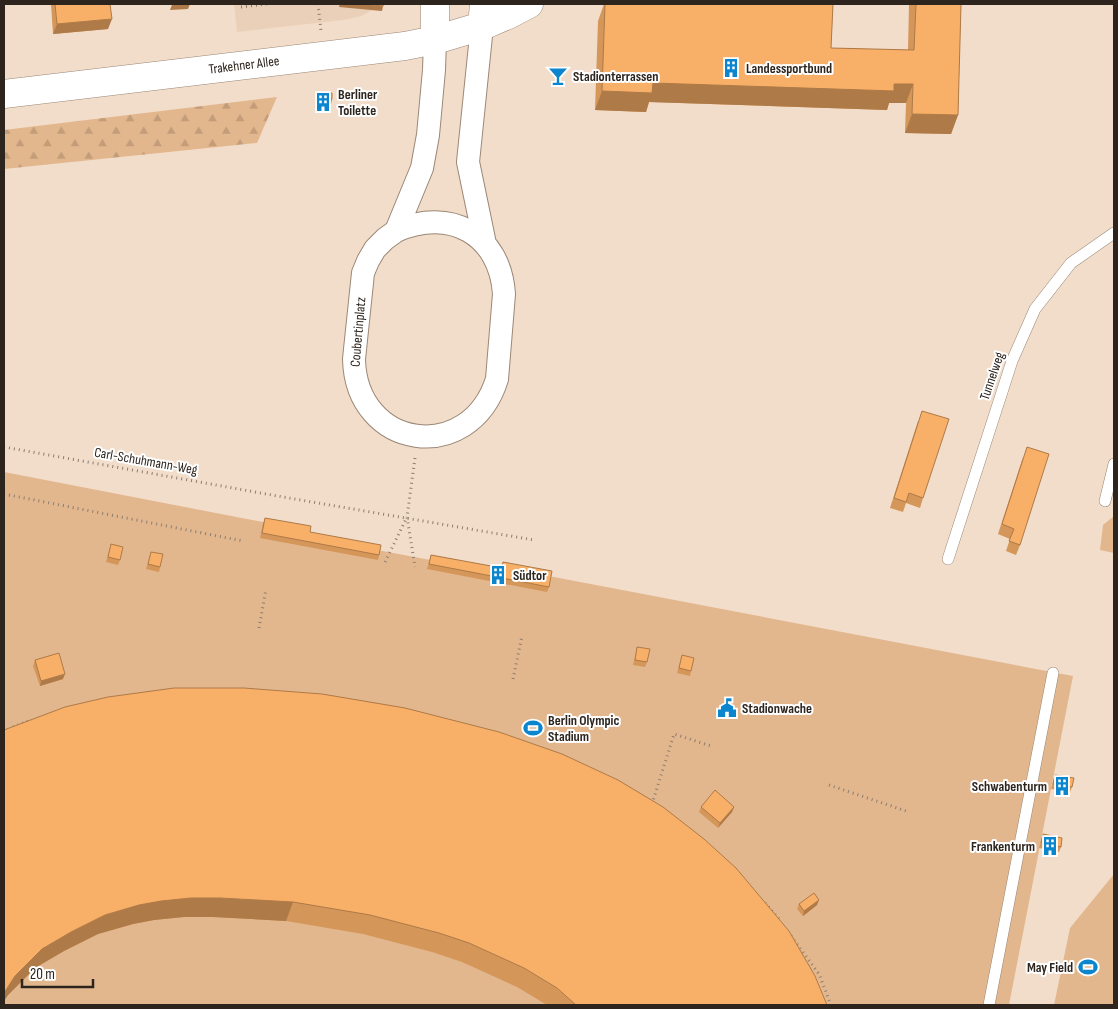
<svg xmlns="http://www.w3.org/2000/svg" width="1118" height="1009" font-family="'Sofia Sans Condensed',sans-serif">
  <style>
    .built { fill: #ead0b8 }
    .grass { fill: #e3b78e }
    .forest { fill: url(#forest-firs) }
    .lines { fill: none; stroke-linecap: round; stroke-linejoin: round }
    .service-casing { stroke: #9a8776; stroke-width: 12 }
    .minor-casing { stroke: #9a8776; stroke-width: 24 }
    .tertiary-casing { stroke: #9a8776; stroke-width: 29 }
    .secondary-casing { stroke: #9a8776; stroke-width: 29 }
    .path { stroke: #8b7d70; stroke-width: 3; stroke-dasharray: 1 4; stroke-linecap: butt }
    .service { stroke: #fff; stroke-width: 11 }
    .minor { stroke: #fff; stroke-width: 22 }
    .tertiary { stroke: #fff; stroke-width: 28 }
    .secondary { stroke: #fff; stroke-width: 28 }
    .wall { fill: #d59659 }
    .shaded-wall { fill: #ae7a48 }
    .building { fill: #f8af67; stroke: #ae7a48 }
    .labels { text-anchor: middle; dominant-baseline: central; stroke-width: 4; stroke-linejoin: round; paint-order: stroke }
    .street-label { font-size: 14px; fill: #2c241d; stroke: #fff }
    .poi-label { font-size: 14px; font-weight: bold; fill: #2c241d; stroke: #fff; text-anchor: start }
  </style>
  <defs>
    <pattern id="forest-firs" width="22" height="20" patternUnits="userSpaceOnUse" patternTransform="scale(1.25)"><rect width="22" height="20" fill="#e3b78e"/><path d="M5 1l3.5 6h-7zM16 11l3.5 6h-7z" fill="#c39d7a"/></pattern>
  </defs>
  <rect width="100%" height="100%" fill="#f2ddca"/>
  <!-- built -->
  <path class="built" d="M 234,4 L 382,4 L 382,11 L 373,10 L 361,16 L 343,20 L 237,32 Z"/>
  <!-- grass -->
  <path class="grass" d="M 4,472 L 309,531 L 308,537 L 500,573 L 501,567 L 1073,676 L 1009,1005 L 4,1005 Z
    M 1114,516 L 1114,553 L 1100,550 L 1103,525 Z
    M 1114,874 L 1114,1005 L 1054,1005 L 1070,928 Z"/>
  <!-- forest -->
  <path class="forest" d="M 277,97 L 257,143 L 4,169 L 4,130 Z"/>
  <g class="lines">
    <!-- service casing -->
    <g class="service-casing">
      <path id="service" d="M 1105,501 L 1114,464
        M 948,559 L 1012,361 L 1035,309 L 1071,263 L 1114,233
        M 989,1005 L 1053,673"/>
    </g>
    <!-- minor casing -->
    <g class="minor-casing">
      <path id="minor" d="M 482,26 L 468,162 L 485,244
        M 396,231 C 450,207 500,234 504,294 L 497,379 C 470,466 356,450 354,359 L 363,273 L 368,261 L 375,249 L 385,239 L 396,231 L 422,168 L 428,135 L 434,70 L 435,40"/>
    </g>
    <!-- tertiary casing -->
    <g class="tertiary-casing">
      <path id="tertiary" d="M 482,26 L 508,15 L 529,4"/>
    </g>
    <!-- secondary casing -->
    <g class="secondary-casing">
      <path id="secondary" d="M 435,40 L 435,4
        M 4,94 L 405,46 L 435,40 L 482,26 L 484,4"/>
    </g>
    <!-- path -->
    <path class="path" d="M 318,4 L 321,31
      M 241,7 L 267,4
      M 4,447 L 283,497 L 534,540
      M 415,458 L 407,517 L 415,567
      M 4,494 L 243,541
      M 385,562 L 407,517
      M 259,628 L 266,589
      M 513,679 L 522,636
      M 13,727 L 31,720
      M 829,785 L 909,812
      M 652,804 L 674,734 L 711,746
      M 765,903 L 779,919
      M 791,936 L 819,974 L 831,1005"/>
    <!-- service -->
    <use href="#service" class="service"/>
    <!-- minor -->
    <use href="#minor" class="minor"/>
    <!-- tertiary -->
    <use href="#tertiary" class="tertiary"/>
    <!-- secondary -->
    <use href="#secondary" class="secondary"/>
  </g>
  <!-- wall -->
  <path class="wall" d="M 51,4 L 110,4 L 108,29 L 53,34 Z
    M 604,4 L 833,4 L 831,48 L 908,50 L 909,4 L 961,4 L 958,115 L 951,134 L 905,133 L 906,103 L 889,103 L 887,110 L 649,102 L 646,112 L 595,110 L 598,21 Z
    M 317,95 L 331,104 L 316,106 L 315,100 Z
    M 918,421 L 923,498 L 920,508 L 906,503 L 903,512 L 890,508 Z
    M 1023,457 L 1020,545 L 1016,555 L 1006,551 L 1010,539 L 998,534 Z
    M 265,518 L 310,532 L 379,555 L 378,560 L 260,538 L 263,523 Z
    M 111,544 L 120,560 L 118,565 L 106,562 Z
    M 151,552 L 160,567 L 159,572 L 146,569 Z
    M 431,555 L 501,568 L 503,562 L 549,587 L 547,592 L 427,569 Z
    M 637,647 L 647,662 L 645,667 L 633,665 L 636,652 Z
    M 682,655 L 691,671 L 690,676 L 677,673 Z
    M 35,660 L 63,679 L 40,686 L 33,666 Z
    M 4,730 L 827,1005 L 547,1005 L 517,987 L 462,962 L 432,952 L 363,934 L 286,921 L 213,917 L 184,917 L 154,920 L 133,924 L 98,934 L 64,951 L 35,968 L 8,995 L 4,1001 Z
    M 1055,775 L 1072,787 L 1070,792 L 1051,789 Z
    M 701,807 L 734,807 L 732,812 L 718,828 L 699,812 Z
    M 1043,834 L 1061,847 L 1059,852 L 1039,848 Z
    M 799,904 L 817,905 L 803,916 L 797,909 Z"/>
  <!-- shaded-wall -->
  <path class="shaded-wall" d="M 190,4 L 188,9 L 170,10 L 172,5 Z
    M 340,4 L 360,4 L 383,6 L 382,11 L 339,7 Z
    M 112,19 L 108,29 L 53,34 L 57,24 Z
    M 653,83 L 913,84 L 906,103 L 889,103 L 887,110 L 649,102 L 646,112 L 595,110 L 602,91 Z
    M 332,99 L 331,104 L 316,106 L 318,101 Z
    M 912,114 L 958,115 L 951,134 L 905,133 Z
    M 65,674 L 63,679 L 40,686 L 41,681 Z
    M 734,807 L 732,812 L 718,828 L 720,823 Z
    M 191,898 L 220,898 L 293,902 L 286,921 L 213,917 L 184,917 L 154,920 L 133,924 L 98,934 L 64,951 L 35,968 L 8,995 L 4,1001 L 4,993 L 15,976 L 42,949 L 71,932 L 105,915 L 139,905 L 161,901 Z
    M 819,900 L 817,905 L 803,916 L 804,911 Z"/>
  <!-- building -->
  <path class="building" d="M 55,4 L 110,4 L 112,19 L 57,24 Z
    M 360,4 L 384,4 L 383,6 Z
    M 605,4 L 833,4 L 831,48 L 914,50 L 916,4 L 961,4 L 958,115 L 912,114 L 913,84 L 894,84 L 894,91 L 653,83 L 652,93 L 602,91 Z
    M 332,93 L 332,99 L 318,101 L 317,95 Z
    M 922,411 L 949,419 L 923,498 L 909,493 L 906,502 L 894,498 Z
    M 1027,447 L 1049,454 L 1020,545 L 1009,541 L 1014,529 L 1002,524 Z
    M 265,518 L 311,526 L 310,532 L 381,545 L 379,555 L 262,533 Z
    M 111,544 L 123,547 L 120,560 L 108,557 Z
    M 151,552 L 163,554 L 160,567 L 148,564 Z
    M 431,555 L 502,568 L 503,562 L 552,571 L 549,587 L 429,564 Z
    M 637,647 L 650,649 L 647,662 L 635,660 Z
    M 59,653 L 65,674 L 41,681 L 35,660 Z
    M 682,655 L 694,658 L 691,671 L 679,668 Z
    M 174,688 L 244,688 L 322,694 L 405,708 L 499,732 L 562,754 L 618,780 L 663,807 L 704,839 L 736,868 L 789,931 L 815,976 L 827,1005 L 576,1005 L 557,988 L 524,968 L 469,943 L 439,933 L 370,915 L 293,902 L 220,898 L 191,898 L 161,901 L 139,905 L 105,915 L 71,932 L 42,949 L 15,976 L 4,993 L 4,730 L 65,707 L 108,697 Z
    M 1055,775 L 1074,778 L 1072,787 L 1053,784 Z
    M 715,790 L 734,807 L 720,823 L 701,807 Z
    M 1043,834 L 1062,838 L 1061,847 L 1041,843 Z
    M 814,893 L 819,900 L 804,911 L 799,904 Z"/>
  <!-- icons -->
  <defs>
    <g id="building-bare" transform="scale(1.5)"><path d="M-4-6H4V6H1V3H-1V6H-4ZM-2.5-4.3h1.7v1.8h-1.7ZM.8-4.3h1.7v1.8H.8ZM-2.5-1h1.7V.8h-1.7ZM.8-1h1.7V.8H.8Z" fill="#0b85cd" stroke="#fff" stroke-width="2.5" paint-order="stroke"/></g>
    <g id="bar-bare" transform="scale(1.5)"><path d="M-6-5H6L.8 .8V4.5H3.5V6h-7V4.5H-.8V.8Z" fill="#0b85cd" stroke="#fff" stroke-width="2.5" paint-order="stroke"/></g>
    <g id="civic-bare" transform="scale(1.5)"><path d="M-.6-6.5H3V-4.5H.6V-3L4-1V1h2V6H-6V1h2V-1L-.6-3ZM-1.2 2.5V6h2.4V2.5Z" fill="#0b85cd" stroke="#fff" stroke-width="2.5" paint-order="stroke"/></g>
    <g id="stadium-bare" transform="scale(1.5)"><path d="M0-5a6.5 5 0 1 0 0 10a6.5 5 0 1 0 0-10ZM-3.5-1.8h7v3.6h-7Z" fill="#0b85cd" stroke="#fff" stroke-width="2.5" paint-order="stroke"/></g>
  </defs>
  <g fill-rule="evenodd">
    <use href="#building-bare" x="731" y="68"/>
    <use href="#bar-bare" x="558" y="76"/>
    <use href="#building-bare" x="323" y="102"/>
    <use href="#building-bare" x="498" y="575"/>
    <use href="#civic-bare" x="727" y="708"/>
    <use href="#stadium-bare" x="533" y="728"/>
    <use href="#building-bare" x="1062" y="786"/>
    <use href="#building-bare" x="1050" y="846"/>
    <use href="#stadium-bare" x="1088" y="967"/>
  </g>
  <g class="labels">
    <!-- street labels -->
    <g class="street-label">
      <text transform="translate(244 65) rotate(-7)">Trakehner Allee</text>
      <text transform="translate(358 332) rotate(-85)">Coubertinplatz</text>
      <text transform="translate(992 376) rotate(-71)">Tunnelweg</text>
      <text transform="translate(146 461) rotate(10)">Carl-Schuhmann-Weg</text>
    </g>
    <!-- poi labels -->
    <g class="poi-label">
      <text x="746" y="68">Landessportbund</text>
      <text x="573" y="76">Stadionterrassen</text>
      <text x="338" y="94">Berliner<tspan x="338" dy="16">Toilette</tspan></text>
      <text x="513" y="575">Südtor</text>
      <text x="742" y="708">Stadionwache</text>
      <text x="548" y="720">Berlin Olympic<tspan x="548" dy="16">Stadium</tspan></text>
      <text x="1047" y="786" text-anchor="end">Schwabenturm</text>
      <text x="1035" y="846" text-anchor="end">Frankenturm</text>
      <text x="1073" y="967" text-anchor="end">May Field</text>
    </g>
  </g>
  <!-- border -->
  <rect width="1118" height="1009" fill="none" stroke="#2c241d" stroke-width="10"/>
  <!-- scale -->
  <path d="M22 979v8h71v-8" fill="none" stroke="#2c241d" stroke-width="2.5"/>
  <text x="30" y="979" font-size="15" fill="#2c241d" stroke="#ffffff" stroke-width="4" paint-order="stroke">20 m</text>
</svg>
